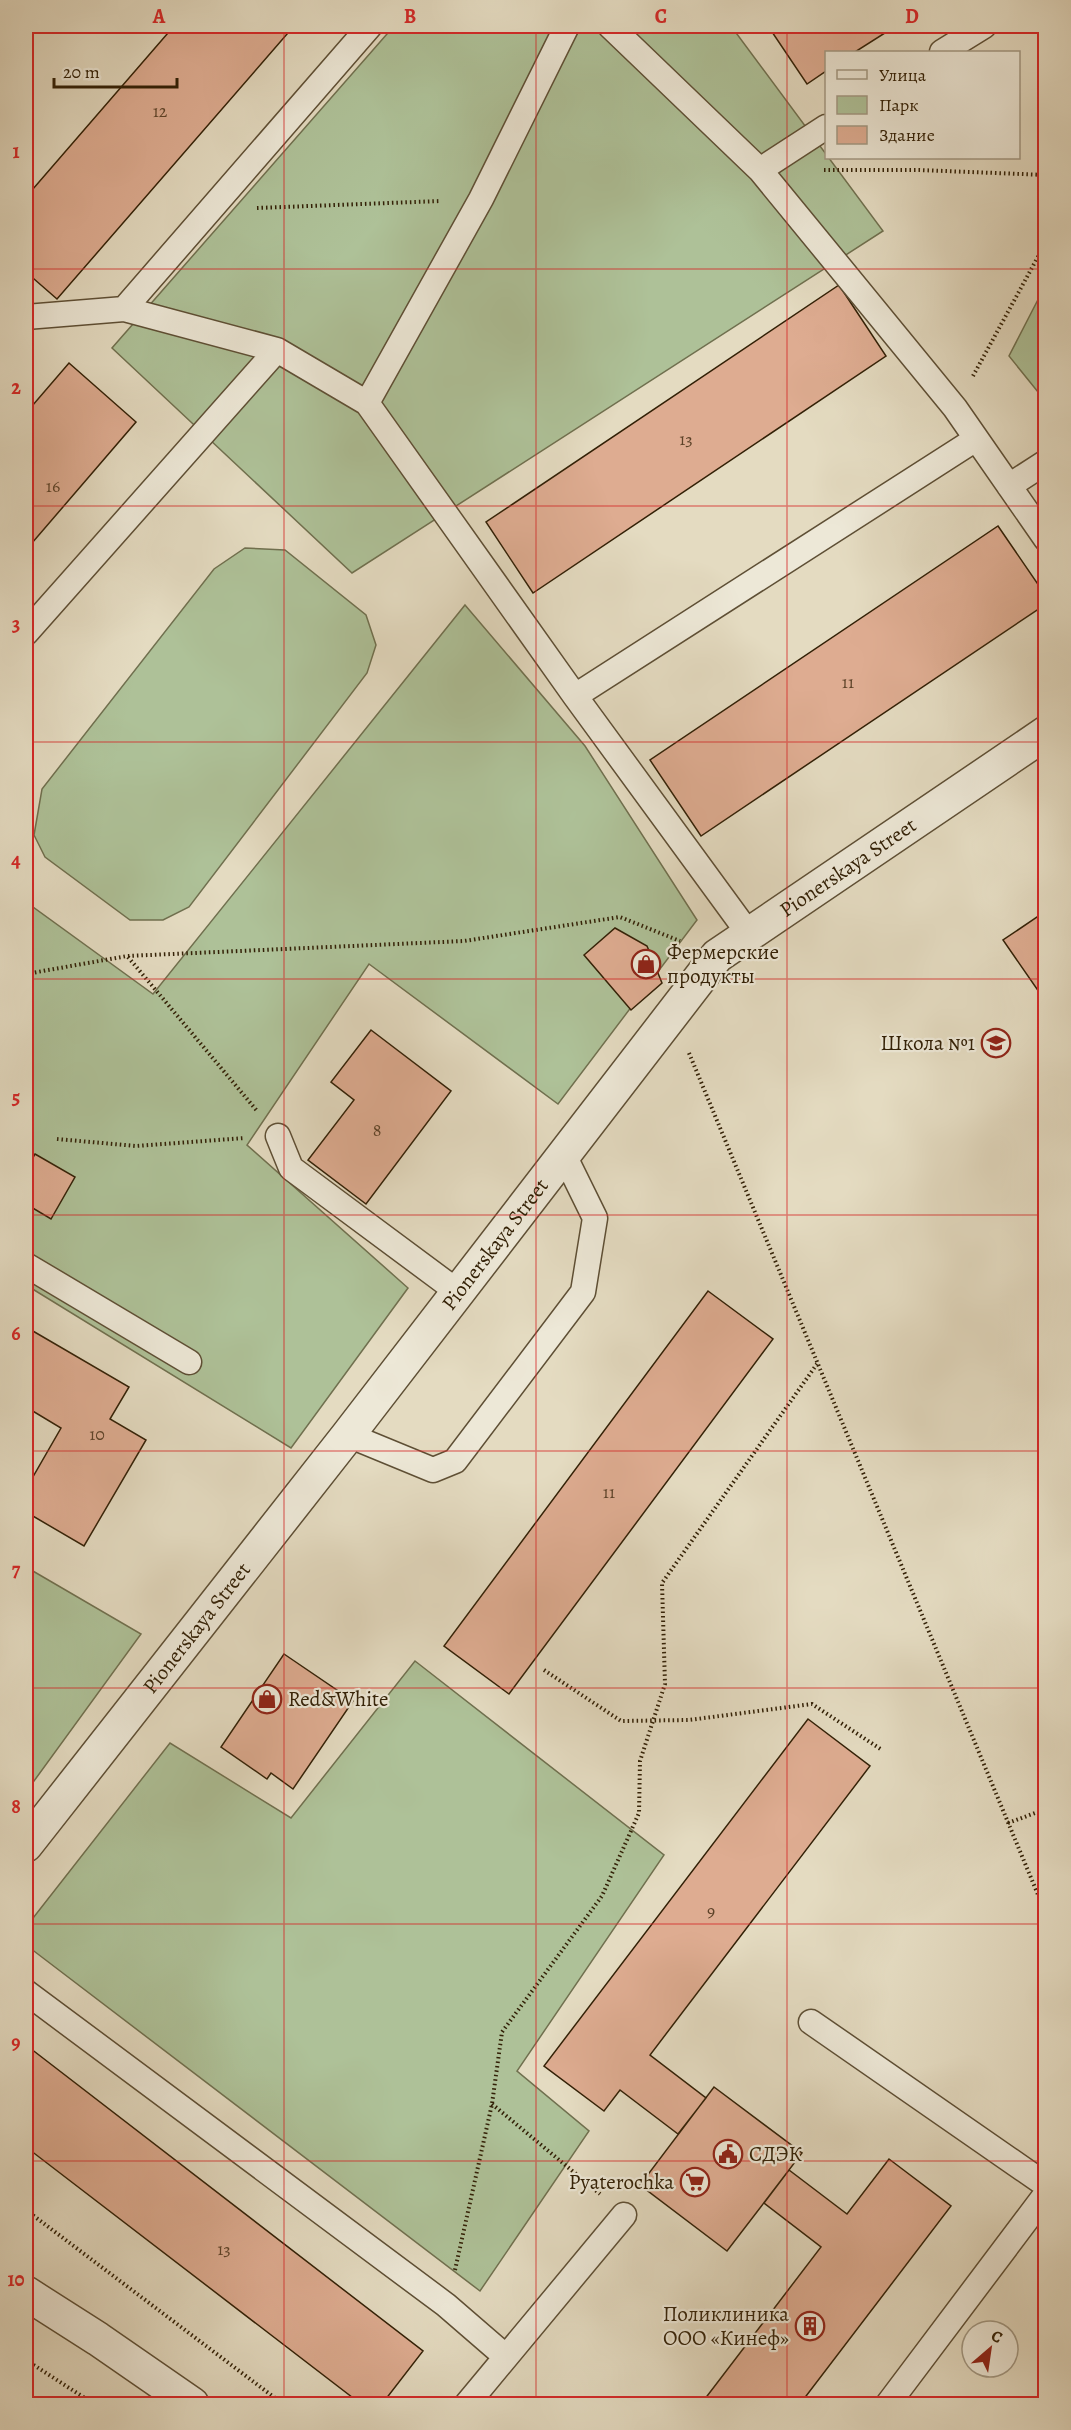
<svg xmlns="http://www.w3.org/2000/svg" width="1071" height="2430" font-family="Alegreya,serif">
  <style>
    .green { fill: #aec198; stroke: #70704f; stroke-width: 1.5 }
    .building { fill: #deac91; stroke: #322006; stroke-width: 1.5 }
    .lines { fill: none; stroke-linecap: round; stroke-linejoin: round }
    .service-casing { stroke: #5e4f35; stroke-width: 27 }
    .minor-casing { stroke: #5e4f35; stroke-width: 36 }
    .tertiary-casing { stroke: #5e4f35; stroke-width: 36 }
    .path { stroke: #322006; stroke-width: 4; stroke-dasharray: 1.5 3; stroke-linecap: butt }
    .service { stroke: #ede8d7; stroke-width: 24 }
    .minor { stroke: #ede8d7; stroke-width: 33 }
    .tertiary { stroke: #ede8d7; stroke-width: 33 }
    .grid { fill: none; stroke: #d62828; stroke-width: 1.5; stroke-opacity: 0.55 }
    .labels { text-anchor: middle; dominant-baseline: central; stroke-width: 4.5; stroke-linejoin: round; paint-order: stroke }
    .number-label { font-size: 18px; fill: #5d4329 }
    .street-label { font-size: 21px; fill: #322006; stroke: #ede8d7 }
    .poi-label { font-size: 21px; fill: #322006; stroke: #ede8d7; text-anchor: start }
    .neatline { fill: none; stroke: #d62828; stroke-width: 2 }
    .grid-label { font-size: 20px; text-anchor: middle; font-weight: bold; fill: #d62828 }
  </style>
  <rect width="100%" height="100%" fill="#e4dbc1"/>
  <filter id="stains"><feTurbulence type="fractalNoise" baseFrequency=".00333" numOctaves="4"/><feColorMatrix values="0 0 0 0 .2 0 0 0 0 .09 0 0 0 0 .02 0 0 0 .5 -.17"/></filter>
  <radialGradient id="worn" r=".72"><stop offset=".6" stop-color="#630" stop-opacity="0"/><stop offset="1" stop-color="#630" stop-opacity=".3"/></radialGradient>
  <!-- green -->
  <path class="green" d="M 394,26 L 731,26 L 883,231 L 352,573 L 112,348 Z
    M 1045,286 L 1045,387 L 1038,392 L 1009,356 Z
    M 245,548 L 285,550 L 366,615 L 376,645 L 367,673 L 189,907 L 163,920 L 130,920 L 45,857 L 34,835 L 42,789 L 214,569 Z
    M 465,605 L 585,746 L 697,920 L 558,1104 L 369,964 L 247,1145 L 408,1288 L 291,1448 L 26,1285 L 26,902 L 153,994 Z
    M 26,1567 L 141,1634 L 26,1792 Z
    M 415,1661 L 664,1855 L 517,2071 L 589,2131 L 480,2291 L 26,1945 L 26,1927 L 170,1743 L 291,1818 Z"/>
  <!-- building -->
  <path class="building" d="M 174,26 L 294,26 L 57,299 L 26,272 L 26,197 Z
    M 768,26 L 896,26 L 855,52 L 826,52 L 826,71 L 807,84 Z
    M 839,285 L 886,356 L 533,593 L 486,522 Z
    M 69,363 L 136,422 L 26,550 L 26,413 Z
    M 998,526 L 1046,596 L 1046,604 L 701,836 L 650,760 Z
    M 1046,911 L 1046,1002 L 1003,940 Z
    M 615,928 L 647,946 L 662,983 L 631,1010 L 584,955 Z
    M 371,1030 L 451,1091 L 366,1204 L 308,1160 L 354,1100 L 331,1082 Z
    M 35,1154 L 75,1177 L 51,1219 L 26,1204 L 26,1171 Z
    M 708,1291 L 773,1339 L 509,1694 L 444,1646 Z
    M 26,1327 L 129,1387 L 110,1419 L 146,1440 L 84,1546 L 26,1512 L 26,1489 L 61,1428 L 26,1407 Z
    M 284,1654 L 353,1701 L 293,1789 L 271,1773 L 267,1779 L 221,1747 Z
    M 808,1719 L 870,1766 L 650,2055 L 706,2098 L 678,2134 L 620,2090 L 604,2111 L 544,2066 Z
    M 26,2045 L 423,2351 L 382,2404 L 361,2404 L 26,2147 Z
    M 714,2087 L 802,2153 L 727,2251 L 640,2185 Z
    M 889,2159 L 951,2206 L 800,2404 L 701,2404 L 821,2247 L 764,2203 L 789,2170 L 847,2214 Z"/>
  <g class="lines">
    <!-- service casing -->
    <g class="service-casing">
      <path id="service" d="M 610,26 L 760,170 L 955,408 L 1046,539
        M 942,52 L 984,26
        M 760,170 L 826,127
        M 124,309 L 370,26
        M 26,317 L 124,309 L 277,350
        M 367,403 L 575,696 L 749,934
        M 1009,486 L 1046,462
        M 26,633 L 277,350 L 367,403 L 481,199 L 567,26
        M 575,696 L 976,439
        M 278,1136 L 291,1168 L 458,1292
        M 26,1265 L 189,1362
        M 348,1435 L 433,1470 L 455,1461 L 583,1292 L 595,1218 L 564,1155
        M 26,1992 L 446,2305 L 505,2356
        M 811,2022 L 1046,2185
        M 467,2404 L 624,2215
        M 888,2404 L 1046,2194"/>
    </g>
    <!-- minor casing -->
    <g class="minor-casing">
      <g id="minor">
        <path id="s1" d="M 26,1845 L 348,1435 L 717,956 L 1046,733"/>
      </g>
    </g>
    <!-- tertiary casing -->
    <g class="tertiary-casing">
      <path id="tertiary" d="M 26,2293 L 98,2339 L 192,2404"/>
    </g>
    <!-- path -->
    <path class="path" d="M 824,170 L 919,170 L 1046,175
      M 257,208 L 441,201
      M 973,376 L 1046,242
      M 128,957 L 258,1112
      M 26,974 L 127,956 L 464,941 L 620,917 L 680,941
      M 689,1053 L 1046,1914
      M 57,1139 L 136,1146 L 245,1138
      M 544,1670 L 621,1721 L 689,1720 L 812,1704 L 882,1750
      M 1008,1823 L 1046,1809
      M 492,2104 L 600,2194
      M 26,2210 L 283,2404
      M 455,2270 L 492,2104 L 502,2032 L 602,1896 L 639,1813 L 640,1761 L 665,1684 L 662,1583 L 817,1364
      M 26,2360 L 94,2404"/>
    <!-- service -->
    <use href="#service" class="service"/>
    <!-- minor -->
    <use href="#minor" class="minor"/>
    <!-- tertiary -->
    <use href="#tertiary" class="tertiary"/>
  </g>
  <!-- grid -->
  <path class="grid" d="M 284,26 L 284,2404M 536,26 L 536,2404M 787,26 L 787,2404M 26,269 L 1046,269M 26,506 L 1046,506M 26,742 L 1046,742M 26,979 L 1046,979M 26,1215 L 1046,1215M 26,1451 L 1046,1451M 26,1688 L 1046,1688M 26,1924 L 1046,1924M 26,2161 L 1046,2161"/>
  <!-- icons -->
  <defs>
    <g id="shop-ring" transform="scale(1.5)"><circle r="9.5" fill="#ede8d7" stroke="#8f2418" stroke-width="1.5"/><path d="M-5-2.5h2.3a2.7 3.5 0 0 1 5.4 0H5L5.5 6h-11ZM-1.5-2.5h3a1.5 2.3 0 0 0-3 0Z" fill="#8f2418"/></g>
    <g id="school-ring" transform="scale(1.5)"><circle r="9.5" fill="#ede8d7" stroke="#8f2418" stroke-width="1.5"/><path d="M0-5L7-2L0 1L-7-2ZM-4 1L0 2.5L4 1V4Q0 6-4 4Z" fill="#8f2418"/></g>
    <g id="civic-ring" transform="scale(1.5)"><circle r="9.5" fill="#ede8d7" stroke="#8f2418" stroke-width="1.5"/><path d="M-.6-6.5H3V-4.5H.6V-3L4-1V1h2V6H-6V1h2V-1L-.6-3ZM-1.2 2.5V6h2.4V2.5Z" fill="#8f2418"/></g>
    <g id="supermarket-ring" transform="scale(1.5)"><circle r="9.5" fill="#ede8d7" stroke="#8f2418" stroke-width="1.5"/><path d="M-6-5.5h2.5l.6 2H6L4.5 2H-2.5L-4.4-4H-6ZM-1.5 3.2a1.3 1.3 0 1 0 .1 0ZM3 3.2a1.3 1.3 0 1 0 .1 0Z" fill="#8f2418"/></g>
    <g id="building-ring" transform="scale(1.5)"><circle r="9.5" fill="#ede8d7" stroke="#8f2418" stroke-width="1.5"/><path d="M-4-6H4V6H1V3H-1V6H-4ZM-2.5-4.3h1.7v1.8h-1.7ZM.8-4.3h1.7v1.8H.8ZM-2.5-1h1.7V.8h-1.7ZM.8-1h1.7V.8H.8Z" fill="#8f2418"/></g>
  </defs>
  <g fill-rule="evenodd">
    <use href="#shop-ring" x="646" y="964"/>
    <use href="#school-ring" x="996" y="1043"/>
    <use href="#shop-ring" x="267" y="1699"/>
    <use href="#civic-ring" x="728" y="2154"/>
    <use href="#supermarket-ring" x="695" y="2182"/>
    <use href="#building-ring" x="810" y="2326"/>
  </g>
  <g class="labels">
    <!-- number labels -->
    <g class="number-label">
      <text x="160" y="111">12</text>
      <text x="686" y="439">13</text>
      <text x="53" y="486">16</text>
      <text x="848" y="682">11</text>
      <text x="377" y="1130">8</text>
      <text x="97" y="1434">10</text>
      <text x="609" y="1492">11</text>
      <text x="711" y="1911">9</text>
      <text x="224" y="2249">13</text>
    </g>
    <!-- street labels -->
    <g class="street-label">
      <text stroke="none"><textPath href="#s1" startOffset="1284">Pionerskaya Street</textPath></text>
      <text stroke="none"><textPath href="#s1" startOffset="762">Pionerskaya Street</textPath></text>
      <text stroke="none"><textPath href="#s1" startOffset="276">Pionerskaya Street</textPath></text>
    </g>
    <!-- poi labels -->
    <g class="poi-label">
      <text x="667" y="952">Фермерские<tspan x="667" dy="24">продукты</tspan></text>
      <text x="975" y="1043" text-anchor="end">Школа №1</text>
      <text x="288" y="1699">Red&amp;White</text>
      <text x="749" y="2154">СДЭК</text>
      <text x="674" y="2182" text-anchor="end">Pyaterochka</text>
      <text x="789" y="2314" text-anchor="end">Поликлиника<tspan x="789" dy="24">ООО «Кинеф»</tspan></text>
    </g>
  </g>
  <!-- margin -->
  <rect width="1071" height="2430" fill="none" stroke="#e4dbc1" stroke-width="66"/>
  <!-- legend -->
  <rect x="825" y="51" width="195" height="108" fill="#ede8d7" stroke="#a29883" stroke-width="1.5"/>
  <rect x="837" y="70" width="30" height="9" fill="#ede8d7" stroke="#a29883" stroke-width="1.5"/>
  <text x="879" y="81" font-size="18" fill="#322006">Улица</text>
  <rect x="837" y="96" width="30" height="18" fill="#aec198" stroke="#a29883" stroke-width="1.5"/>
  <text x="879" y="111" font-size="18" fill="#322006">Парк</text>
  <rect x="837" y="126" width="30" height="18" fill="#deac91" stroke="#a29883" stroke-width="1.5"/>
  <text x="879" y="141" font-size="18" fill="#322006">Здание</text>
  <!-- north arrow -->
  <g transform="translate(990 2349) rotate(29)"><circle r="28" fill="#ede8d7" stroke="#a29883" stroke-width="1.5"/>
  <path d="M0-4.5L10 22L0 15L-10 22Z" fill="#8f2418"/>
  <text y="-9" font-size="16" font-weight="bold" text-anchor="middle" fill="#322006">С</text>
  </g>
  <!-- scale -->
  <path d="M54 78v9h123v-9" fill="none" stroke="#322006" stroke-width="3"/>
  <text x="63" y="78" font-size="18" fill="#322006" stroke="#ede8d7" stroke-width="4.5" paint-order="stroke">20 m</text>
  <rect x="33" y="33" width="1005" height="2364" class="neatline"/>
  <g class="grid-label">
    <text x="159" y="23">A</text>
    <text x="410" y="23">B</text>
    <text x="661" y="23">C</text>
    <text x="912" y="23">D</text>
    <text x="16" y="158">1</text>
    <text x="16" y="394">2</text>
    <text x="16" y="631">3</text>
    <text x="16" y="867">4</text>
    <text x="16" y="1104">5</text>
    <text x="16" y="1340">6</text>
    <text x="16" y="1576">7</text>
    <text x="16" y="1813">8</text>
    <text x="16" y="2049">9</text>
    <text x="16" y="2286">10</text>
  </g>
  <rect width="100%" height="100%" filter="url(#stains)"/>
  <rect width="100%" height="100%" fill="url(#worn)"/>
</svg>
